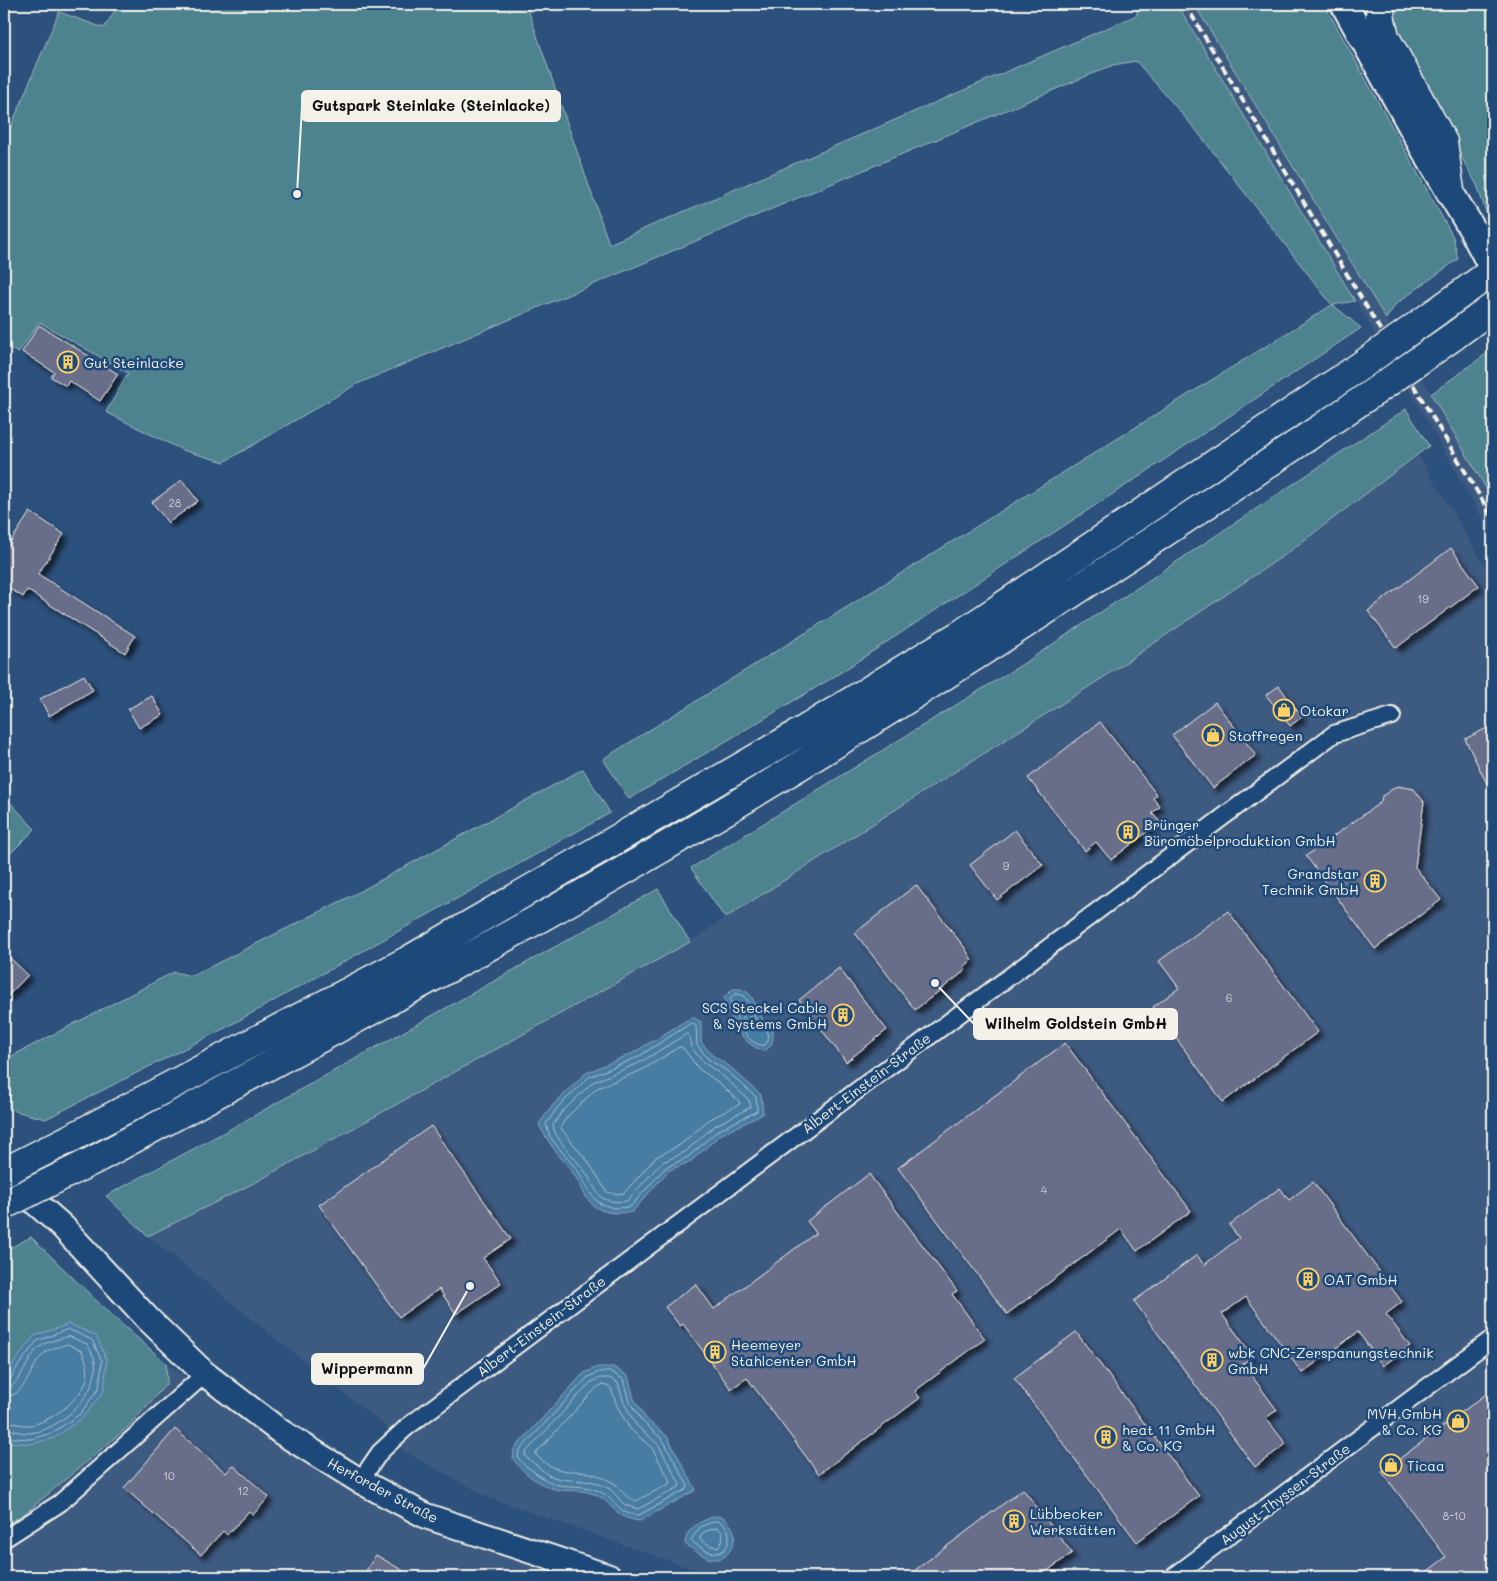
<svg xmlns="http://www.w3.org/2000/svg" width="1497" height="1581" font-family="Mali,sans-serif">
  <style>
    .built { fill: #3e5a81 }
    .green { fill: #4d828f; stroke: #a0babc }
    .water { fill: #467ca3; stroke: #8cabbf }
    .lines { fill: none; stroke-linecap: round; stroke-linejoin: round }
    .shore { stroke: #aec2cc; stroke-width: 1 }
    .building { fill: #676e8a; stroke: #f4f1e8; filter: url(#shadow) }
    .street-casing { stroke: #f4f1e8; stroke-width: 20 }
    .secondary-casing { stroke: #f4f1e8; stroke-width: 28 }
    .primary-casing { stroke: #f4f1e8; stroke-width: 30 }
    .highway-casing { stroke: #f4f1e8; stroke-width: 31 }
    .street { stroke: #1f4a7a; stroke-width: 16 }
    .secondary { stroke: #1f4a7a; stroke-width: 24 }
    .primary { stroke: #1f4a7a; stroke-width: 26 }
    .highway { stroke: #1f4a7a; stroke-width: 28 }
    .rail { stroke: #f4f1e8; stroke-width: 4; stroke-dasharray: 8 4; stroke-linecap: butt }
    .highway-bridge-casing { stroke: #f4f1e8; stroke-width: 31; stroke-linecap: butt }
    .highway-bridge { stroke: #1f4a7a; stroke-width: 28 }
    .labels { text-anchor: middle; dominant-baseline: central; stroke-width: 5; stroke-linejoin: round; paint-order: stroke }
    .number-label { font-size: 11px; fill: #d1d0d0 }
    .poi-label { font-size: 14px; fill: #f4f1e8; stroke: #1f4a7a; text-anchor: start }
    .street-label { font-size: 14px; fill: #f4f1e8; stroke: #1f4a7a }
    .leader { fill: none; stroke: #f4f1e8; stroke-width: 2 }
    .callout-dot { fill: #f4f1e8; stroke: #1f4a7a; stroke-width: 2 }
    .callout { fill: #f4f1e8; stroke: #f4f1e8; stroke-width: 2 }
    .callout-label { font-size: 15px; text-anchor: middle; font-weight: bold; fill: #111 }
  </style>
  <defs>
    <filter id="shadow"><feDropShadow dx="4.5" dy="4.5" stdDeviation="2.5" flood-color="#0009"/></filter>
  </defs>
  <rect width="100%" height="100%" fill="#2d517d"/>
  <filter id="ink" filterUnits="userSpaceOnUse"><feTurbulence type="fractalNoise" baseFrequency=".02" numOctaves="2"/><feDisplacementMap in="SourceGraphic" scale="10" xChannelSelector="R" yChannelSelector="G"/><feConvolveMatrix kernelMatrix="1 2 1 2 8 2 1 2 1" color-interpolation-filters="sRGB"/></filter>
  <g filter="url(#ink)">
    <!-- built -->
    <path class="built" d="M 1177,4 L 1194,4 L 1468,454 L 1493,500 L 1493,537 L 1421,410 Z
      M 1418,455 L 1493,579 L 1493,1577 L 716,1577 L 490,1498 L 404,1451 L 385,1426 L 148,1236 L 256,1182 L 690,942 L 725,918 L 1104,677 L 1286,554 Z
      M 166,1363 L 274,1443 L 396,1512 L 579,1577 L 4,1577 L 4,1526 L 24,1514 L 129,1426 L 167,1383 Z"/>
    <!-- green -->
    <path class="green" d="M 119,4 L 526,4 L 609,244 L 1137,15 L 1137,4 L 1177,4 L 1355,301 L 1333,305 L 1361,328 L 1143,474 L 832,678 L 629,799 L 603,759 L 1332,305 L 1196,130 L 1136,61 L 1113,65 L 357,384 L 224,462 L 182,450 L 106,412 L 128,373 L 39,322 L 18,353 L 4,345 L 4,143 L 59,12 L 104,28 Z
      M 1194,4 L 1324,4 L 1453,237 L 1458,259 L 1396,304 L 1386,319 Z
      M 1391,4 L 1493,4 L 1493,233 L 1477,185 L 1403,53 L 1393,27 Z
      M 1493,349 L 1493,500 L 1431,394 Z
      M 1406,409 L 1429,446 L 1286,554 L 1104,677 L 725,918 L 691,868 L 1026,662 Z
      M 583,769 L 610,813 L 227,1027 L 46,1119 L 15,1111 L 4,1104 L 4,1060 L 174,972 L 192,976 L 359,892 Z
      M 4,796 L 35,829 L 4,860 Z
      M 658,889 L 690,942 L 256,1182 L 148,1236 L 106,1196 L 232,1128 Z
      M 31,1237 L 110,1314 L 166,1363 L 167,1383 L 129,1426 L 24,1514 L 4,1526 L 4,1251 Z"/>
    <!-- water -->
    <path class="water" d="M 733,989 C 754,987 753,1005 762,1018 C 765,1023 769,1027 773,1030 C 773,1041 773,1047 763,1051 C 737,1040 734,1023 724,998 Z
      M 692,1017 L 701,1022 L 701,1042 L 712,1055 L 730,1067 L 761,1095 L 763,1114 L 720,1135 L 691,1161 L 668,1171 L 632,1212 C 621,1213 607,1214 597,1208 C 586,1202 580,1183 573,1173 C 560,1156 548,1144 539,1124 L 553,1105 L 586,1073 L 633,1053 Z
      M 69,1324 L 96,1336 L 107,1360 L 104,1391 L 83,1417 L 54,1438 L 31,1444 L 9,1442 L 4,1439 L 4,1382 L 14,1363 L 34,1336 Z
      M 598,1367 L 613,1367 L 628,1376 L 634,1399 L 646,1419 L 667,1436 L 696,1490 L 640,1521 C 611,1518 613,1499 591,1493 C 582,1490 570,1491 560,1490 C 543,1488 523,1473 513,1459 L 514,1449 L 584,1373 Z
      M 715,1516 L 723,1517 C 728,1521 732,1526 734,1532 C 737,1542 728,1559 717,1559 C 706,1560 694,1550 685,1544 C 685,1528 702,1521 715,1516 Z"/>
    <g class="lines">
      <!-- shore -->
      <path class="shore" d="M 735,994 C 750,993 751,1011 757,1021 C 760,1025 766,1028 768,1033 C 769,1038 768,1042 765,1045 C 745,1047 736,1015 730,1000 Z
        M 741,1006 L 746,1008 L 753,1026 L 752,1029 L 747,1026 L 740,1009 Z
        M 692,1023 L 696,1026 L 697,1045 L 708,1059 L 727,1071 L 756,1097 L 757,1111 L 717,1131 L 688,1157 L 665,1168 L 630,1207 L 613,1208 L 599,1203 L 591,1194 L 578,1171 L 550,1137 L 546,1124 L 557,1108 L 589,1077 L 636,1058 Z
        M 687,1034 L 689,1036 L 691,1047 L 703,1062 L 723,1076 L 749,1100 L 751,1107 L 714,1126 L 685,1152 L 661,1163 L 627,1201 C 620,1202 611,1202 604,1199 C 597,1195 592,1183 588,1176 C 579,1161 555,1141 553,1125 L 562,1112 L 593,1082 L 639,1063 Z
        M 680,1047 L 683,1048 L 699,1069 L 718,1082 L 739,1101 L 740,1104 L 710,1119 L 680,1145 L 656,1157 L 624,1193 L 615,1194 L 607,1192 L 589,1163 L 562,1130 L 561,1126 L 567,1117 L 597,1088 L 642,1070 Z
        M 599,1372 L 611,1372 L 623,1379 L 629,1401 L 642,1421 L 663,1440 L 688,1486 L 687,1489 L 639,1515 C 619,1515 618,1503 604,1494 C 591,1485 575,1487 559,1485 C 549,1483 541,1477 533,1471 C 527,1467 522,1463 518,1458 L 519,1451 L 587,1378 Z
        M 600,1378 L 610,1378 L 618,1383 L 624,1403 L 636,1425 L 658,1444 L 680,1484 L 679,1487 L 638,1509 L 625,1505 L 610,1489 L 595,1482 L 560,1479 L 548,1475 L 525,1456 L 525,1453 L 590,1383 Z
        M 4,1383 L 10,1380 L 18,1366 L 37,1341 L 68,1329 L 92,1340 L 102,1361 L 99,1388 L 80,1414 L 52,1433 L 31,1439 L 11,1438 L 4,1435
        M 602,1385 L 607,1386 L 611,1388 L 617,1406 L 630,1429 L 652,1448 L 670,1481 L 669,1484 L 636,1501 C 627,1499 622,1490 615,1484 C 611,1481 606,1479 601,1477 C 575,1464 562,1481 536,1455 L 536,1453 L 595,1389 Z
        M 4,1389 C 21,1388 27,1355 41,1346 C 48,1341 60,1339 68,1336 L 87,1344 C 90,1349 94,1356 95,1362 C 100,1394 60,1430 30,1433 C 21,1434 13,1429 4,1429
        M 4,1397 C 28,1396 29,1365 46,1352 C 51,1348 62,1346 68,1344 L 82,1351 C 87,1361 90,1373 85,1384 C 77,1402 50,1422 30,1425 C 21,1426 13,1422 4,1421
        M 716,1521 C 737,1522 733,1566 703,1549 C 699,1546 694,1544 691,1540 L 700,1527 Z
        M 717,1528 C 726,1532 723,1541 718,1547 L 711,1546 L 700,1540 L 700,1537 L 704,1532 Z"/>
    </g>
    <!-- building -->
    <path class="building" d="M 39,325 L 118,374 L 100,401 L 69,381 L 66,386 L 51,377 L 54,372 L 22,352 Z
      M 182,480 L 198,501 L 168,523 L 152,502 Z
      M 30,512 L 64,534 L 38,574 L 135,636 L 125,653 L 27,590 L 23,597 L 4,585 L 4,552 Z
      M 1451,548 L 1479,586 L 1396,648 L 1368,611 Z
      M 84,675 L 93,690 L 49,716 L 40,699 Z
      M 1279,686 L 1302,717 L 1290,726 L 1266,695 Z
      M 152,696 L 163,715 L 139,728 L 128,709 Z
      M 1215,702 L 1256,755 L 1213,788 L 1172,735 Z
      M 1100,722 L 1157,795 L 1153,798 L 1160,807 L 1152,813 L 1160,822 L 1111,860 L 1096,842 L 1085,851 L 1028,778 Z
      M 1493,725 L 1493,796 L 1465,739 Z
      M 1397,786 L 1414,789 L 1424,802 L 1415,867 L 1441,900 L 1375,949 L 1306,856 L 1381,802 L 1382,796 Z
      M 1015,830 L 1043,865 L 997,900 L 970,865 Z
      M 916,885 L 965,948 L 972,960 L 964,967 L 966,970 L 915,1010 L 855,933 Z
      M 1228,911 L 1318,1032 L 1223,1102 L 1153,1007 L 1179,988 L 1159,961 Z
      M 4,952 L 28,975 L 4,1000 Z
      M 839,968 L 887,1030 L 846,1062 L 799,1000 Z
      M 1065,1043 L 1191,1211 L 1137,1251 L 1121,1229 L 1007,1314 L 898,1168 Z
      M 431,1126 L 511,1239 L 483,1258 L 501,1283 L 471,1304 L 456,1314 L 439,1289 L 399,1317 L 319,1205 Z
      M 869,1174 L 957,1291 L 952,1294 L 985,1339 L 915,1391 L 920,1398 L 819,1474 L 747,1378 L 731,1389 L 683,1324 L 680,1326 L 665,1307 L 696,1284 L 714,1309 L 816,1233 L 807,1221 Z
      M 1313,1182 L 1402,1302 L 1386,1314 L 1410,1346 L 1383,1366 L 1358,1332 L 1302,1373 L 1246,1297 L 1222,1314 L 1253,1356 L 1243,1364 L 1277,1410 L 1266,1418 L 1286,1444 L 1255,1467 L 1134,1301 L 1197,1255 L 1204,1265 L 1239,1238 L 1229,1225 L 1280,1188 L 1289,1200 Z
      M 1076,1332 L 1199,1496 L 1137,1542 L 1014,1378 Z
      M 1486,1394 L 1493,1404 L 1493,1577 L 1420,1577 L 1446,1557 L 1382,1472 Z
      M 175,1429 L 226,1473 L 233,1465 L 269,1497 L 253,1515 L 249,1511 L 227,1535 L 223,1531 L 201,1555 L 124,1488 Z
      M 1023,1489 L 1072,1553 L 1039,1577 L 906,1577 Z
      M 376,1555 L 414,1577 L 362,1577 Z"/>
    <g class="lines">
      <!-- street casing -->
      <g class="street-casing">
        <path id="street" d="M 360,1481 L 380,1452 L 407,1427 L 1334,734 L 1392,716
          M 4,1539 L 60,1503 L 205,1374
          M 1173,1577 L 1493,1338"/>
      </g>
      <!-- secondary casing -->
      <g class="secondary-casing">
        <path id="secondary" d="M 4,1175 L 62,1226 L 148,1319 L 205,1374 L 281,1432 L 360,1481 L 426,1516 L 609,1577"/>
      </g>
      <!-- primary casing -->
      <g class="primary-casing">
        <path id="primary" d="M 1344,4 L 1423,147 L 1472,229 L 1493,269"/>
      </g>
      <!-- highway casing -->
      <g class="highway-casing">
        <path id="highway" d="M 1381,4 L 1380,16 L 1385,37 L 1443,142 L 1450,191
          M 1436,312 L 1493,271
          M 1451,338 L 1493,307
          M 96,1159 C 276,1061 458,966 635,864 C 888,717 1132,556 1374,392
          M 4,1172 L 75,1136 L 407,961 L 796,735 L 961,634 L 1359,367"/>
      </g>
      <!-- street -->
      <use href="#street" class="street"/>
      <!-- secondary -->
      <use href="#secondary" class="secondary"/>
      <!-- primary -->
      <use href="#primary" class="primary"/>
      <!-- highway -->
      <use href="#highway" class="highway"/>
      <!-- rail -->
      <path class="rail" d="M 1185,4 L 1493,518"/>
      <!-- highway-bridge casing -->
      <g class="highway-bridge-casing">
        <path id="highway-bridge" d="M 1359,367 L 1436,312
          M 1374,392 L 1451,338
          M 4,1205 L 96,1159"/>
      </g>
      <!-- highway-bridge -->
      <use href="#highway-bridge" class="highway-bridge"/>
    </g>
  </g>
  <!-- icons -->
  <defs>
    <g id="building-ring" transform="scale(1.125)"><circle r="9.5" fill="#1f4a7a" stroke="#ffd166" stroke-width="1.5"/><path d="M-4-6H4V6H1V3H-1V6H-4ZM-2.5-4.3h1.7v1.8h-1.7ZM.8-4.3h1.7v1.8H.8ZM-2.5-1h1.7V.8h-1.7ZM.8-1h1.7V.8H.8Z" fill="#ffd166"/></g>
    <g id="shop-ring" transform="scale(1.125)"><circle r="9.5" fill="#1f4a7a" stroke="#ffd166" stroke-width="1.5"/><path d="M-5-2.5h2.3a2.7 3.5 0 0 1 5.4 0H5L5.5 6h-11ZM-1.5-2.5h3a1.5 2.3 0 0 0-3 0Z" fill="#ffd166"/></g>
  </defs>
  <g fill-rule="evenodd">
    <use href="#building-ring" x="68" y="362"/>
    <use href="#shop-ring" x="1284" y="710"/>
    <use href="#shop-ring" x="1213" y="735"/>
    <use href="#building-ring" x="1128" y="832"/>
    <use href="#building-ring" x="1375" y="881"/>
    <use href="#building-ring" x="843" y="1015"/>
    <use href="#building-ring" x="1308" y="1279"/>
    <use href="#building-ring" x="715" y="1352"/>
    <use href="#building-ring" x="1212" y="1360"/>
    <use href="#shop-ring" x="1458" y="1421"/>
    <use href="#building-ring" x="1106" y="1437"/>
    <use href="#shop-ring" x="1391" y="1465"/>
    <use href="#building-ring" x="1014" y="1521"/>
  </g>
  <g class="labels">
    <!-- number labels -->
    <g class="number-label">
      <text x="175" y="502">28</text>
      <text x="1423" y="598">19</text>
      <text x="1006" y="865">9</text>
      <text x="1229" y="997">6</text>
      <text x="1044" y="1189">4</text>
      <text x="169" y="1475">10</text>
      <text x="243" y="1490">12</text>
      <text x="1454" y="1515">8-10</text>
    </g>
    <!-- poi labels -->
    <g class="poi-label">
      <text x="84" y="362">Gut Steinlacke</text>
      <text x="1300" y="710">Otokar</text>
      <text x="1229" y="735">Stoffregen</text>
      <text x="1144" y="824">Brünger<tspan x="1144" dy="16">Büromöbelproduktion GmbH</tspan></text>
      <text x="1359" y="873" text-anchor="end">Grandstar<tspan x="1359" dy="16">Technik GmbH</tspan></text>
      <text x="827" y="1007" text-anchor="end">SCS Steckel Cable<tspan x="827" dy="16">&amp; Systems GmbH</tspan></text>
      <text x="1324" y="1279">OAT GmbH</text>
      <text x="731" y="1344">Heemeyer<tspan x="731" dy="16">Stahlcenter GmbH</tspan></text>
      <text x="1228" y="1352">wbk CNC-Zerspanungstechnik<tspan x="1228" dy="16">GmbH</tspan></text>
      <text x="1442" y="1413" text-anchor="end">MVH GmbH<tspan x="1442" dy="16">&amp; Co. KG</tspan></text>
      <text x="1122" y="1429">heat 11 GmbH<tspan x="1122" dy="16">&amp; Co. KG</tspan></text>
      <text x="1407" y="1465">Ticaa</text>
      <text x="1030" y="1513">Lübbecker<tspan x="1030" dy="16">Werkstätten</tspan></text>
    </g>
    <!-- street labels -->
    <g class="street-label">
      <text transform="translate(866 1083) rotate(-37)">Albert-Einstein-Straße</text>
      <text transform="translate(541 1326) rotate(-37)">Albert-Einstein-Straße</text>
      <text transform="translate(383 1490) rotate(28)">Herforder Straße</text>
      <text transform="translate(1285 1494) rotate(-37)">August-Thyssen-Straße</text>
    </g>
  </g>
  <!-- callouts -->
  <path class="leader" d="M297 194L302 106M935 983L974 1024M470 1286L423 1369"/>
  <g class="callout-dot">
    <circle cx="297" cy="194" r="5"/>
    <circle cx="935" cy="983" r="5"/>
    <circle cx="470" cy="1286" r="5"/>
  </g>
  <g class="callout">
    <rect x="302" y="91" width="258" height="30" rx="5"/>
    <rect x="974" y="1009" width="203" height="30" rx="5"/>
    <rect x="312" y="1354" width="111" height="30" rx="5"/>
  </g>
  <g class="callout-label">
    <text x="431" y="111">Gutspark Steinlake (Steinlacke)</text>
    <text x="1076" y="1029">Wilhelm Goldstein GmbH</text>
    <text x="367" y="1374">Wippermann</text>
  </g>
  <!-- margin -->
  <rect width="1497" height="1581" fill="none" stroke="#1f4a7a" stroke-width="20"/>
  <rect x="10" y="10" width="1477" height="1561" fill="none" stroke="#f4f1e8" stroke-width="2" filter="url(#ink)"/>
</svg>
